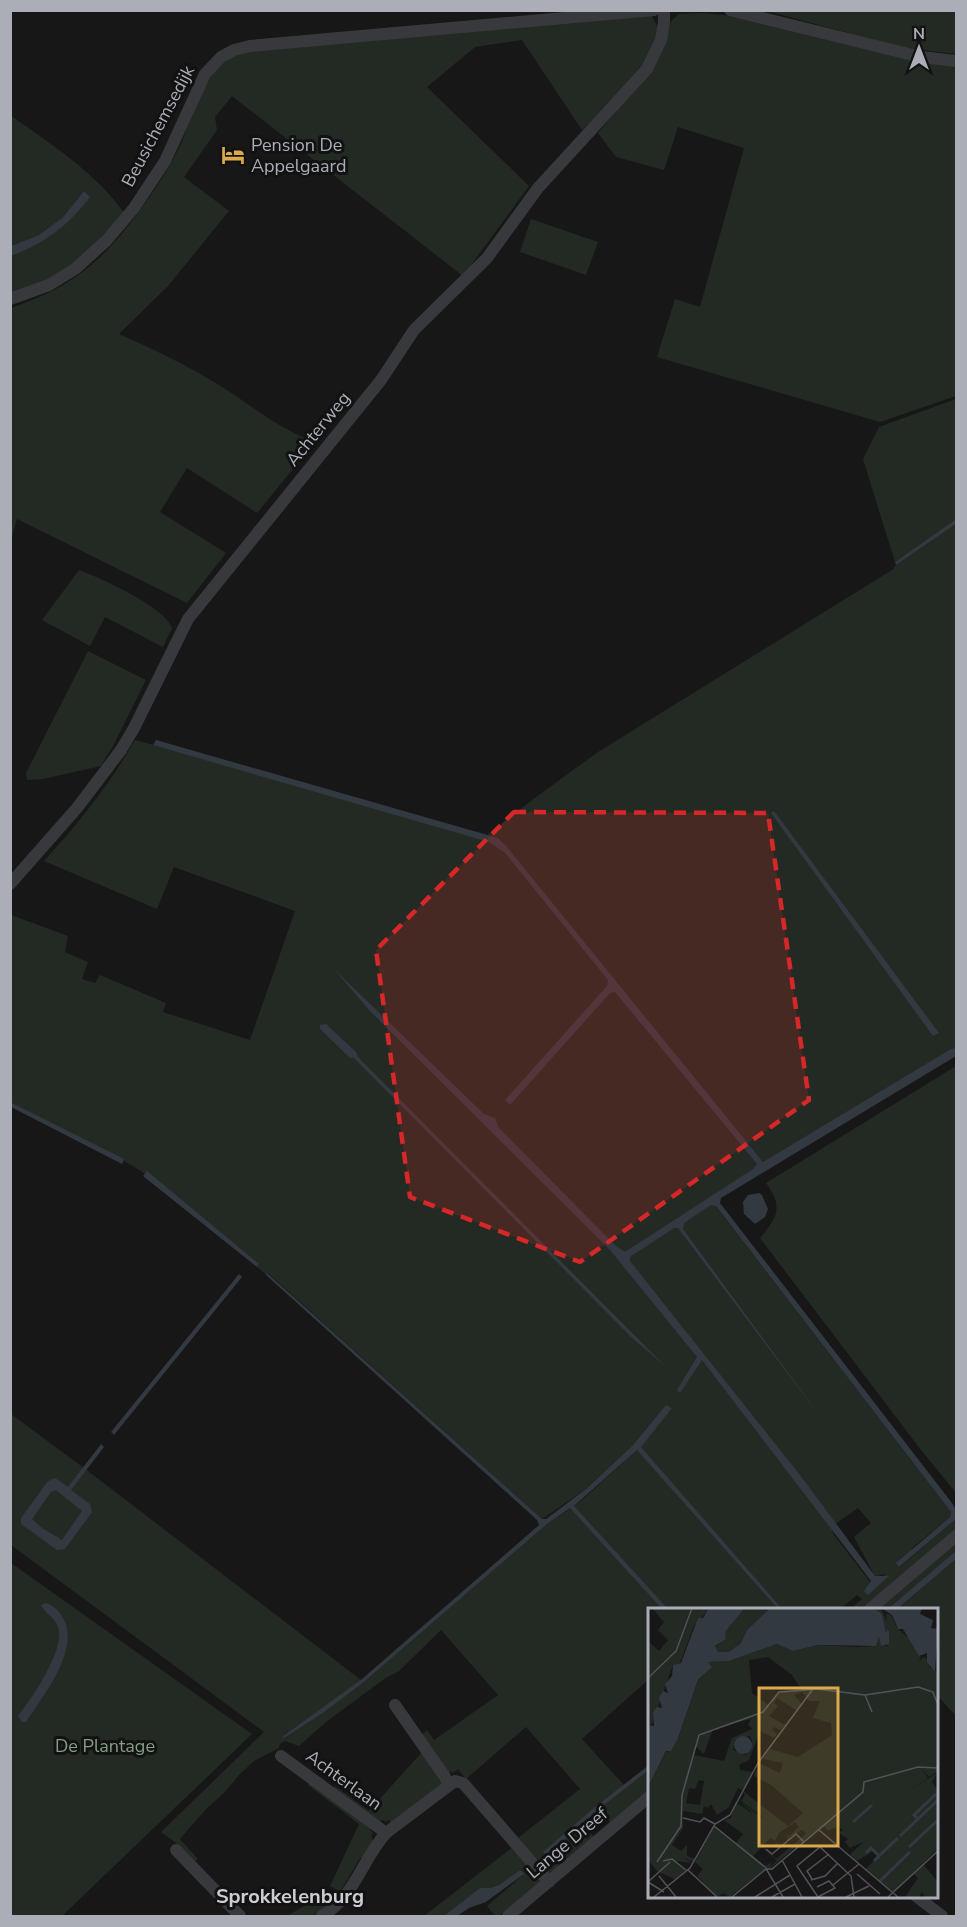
<svg xmlns="http://www.w3.org/2000/svg" width="967" height="1927" font-family="'Nunito Sans',sans-serif">
  <style>
    .green { fill: #232a24; fill-rule: evenodd }
    .water { fill: #323940; fill-rule: evenodd }
    .lines { fill: none; stroke-linecap: round; stroke-linejoin: round }
    .street { stroke: #38393d; stroke-width: 12 }
    .marked { fill: #d62828; fill-opacity: 0.2; stroke: #d62828; stroke-width: 4.5; stroke-dasharray: 12 8; stroke-linejoin: round }
    .labels { text-anchor: middle; dominant-baseline: central; stroke-width: 6; stroke-linejoin: round; paint-order: stroke }
    .street-label { font-size: 18px; fill: #abaeb7; stroke: #121213 }
    .poi-label { font-size: 18px; fill: #abaeb7; stroke: #121213; text-anchor: start }
    .park-label { font-size: 18px; fill: #849f86; stroke: #121213 }
    .neighbourhood-label { font-size: 20px; font-weight: bold; fill: #cbcdd3; stroke: #121213 }
    .inset-river { fill: none; stroke: #323940; stroke-width: 3 }
    .inset-road { fill: none; stroke: #525358; stroke-width: 1.5 }
    .view { fill: #dbaa4c; fill-opacity: 0.15; stroke: #dbaa4c; stroke-width: 3 }
    .inset-edge { fill: none; stroke: #abaeb7; stroke-width: 3 }
  </style>
  <rect width="100%" height="100%" fill="#171718"/>
  <!-- green -->
  <path class="green" d="M 767,11 L 956,11 L 956,54 L 905,48 Z
    M 700,13 L 749,17 L 956,65 L 956,396 L 880,422 L 657,357 L 675,299 L 700,307 L 744,148 L 678,127 L 664,170 L 616,157 L 598,133 L 648,73 L 672,20 L 679,14 Z
    M 651,15 C 655,21 660,29 658,37 C 652,68 605,108 582,130 L 522,40 L 475,47 L 427,87 L 529,186 L 463,276 L 232,96 L 215,117 L 217,130 L 184,177 L 229,211 L 168,286 L 119,334 C 153,349 187,365 219,385 C 251,405 280,430 315,442 L 257,513 L 187,468 L 160,512 L 226,553 L 187,603 L 17,519 L 11,540 L 11,308 C 77,286 108,256 148,199 C 160,182 172,163 181,144 C 190,122 202,82 219,66 C 225,61 232,57 238,53 Z
    M 10,115 C 51,144 96,173 125,214 L 77,267 L 11,298 L 11,256 C 41,245 71,223 90,197 L 84,191 L 63,217 L 39,235 L 11,246 Z
    M 531,219 L 598,242 L 586,275 L 520,252 Z
    M 956,399 L 956,519 L 895,562 L 863,459 L 879,427 Z
    M 956,524 L 956,1054 L 767,1162 L 763,1162 L 758,1157 L 757,1164 L 753,1169 L 712,1201 L 951,1512 L 950,1517 L 913,1547 L 900,1567 L 956,1519 L 956,1532 L 863,1609 L 850,1609 L 862,1599 L 857,1595 L 840,1609 L 781,1609 L 682,1500 L 778,1609 L 649,1609 L 649,1679 L 582,1739 L 624,1785 L 595,1807 L 547,1855 L 582,1824 L 594,1837 L 499,1916 L 495,1916 L 487,1906 L 523,1875 L 520,1870 L 499,1885 L 490,1888 L 480,1888 L 445,1916 L 424,1916 L 513,1847 L 532,1867 L 539,1861 L 518,1838 L 580,1789 L 526,1727 L 466,1779 L 458,1769 L 453,1773 L 451,1771 L 448,1774 L 422,1735 L 427,1730 L 434,1740 L 498,1695 L 441,1630 L 398,1672 L 387,1677 L 326,1722 L 299,1746 L 285,1741 L 280,1744 L 279,1748 L 254,1761 L 240,1774 L 224,1793 L 207,1808 L 180,1839 L 198,1859 L 194,1862 L 176,1843 L 161,1832 L 264,1732 L 11,1545 L 11,1414 L 84,1468 L 361,1680 L 284,1738 L 323,1713 L 364,1682 L 547,1524 L 580,1502 L 640,1447 L 666,1405 L 632,1446 L 586,1489 L 542,1519 L 268,1273 L 266,1275 C 229,1242 194,1207 153,1179 C 110,1149 58,1128 11,1104 L 11,915 L 68,936 L 65,952 L 88,962 L 82,979 L 95,983 L 100,975 L 166,1003 L 163,1012 L 250,1040 L 295,911 L 174,867 L 157,909 L 44,861 C 78,824 110,784 135,740 L 221,763 L 482,839 L 536,797 L 598,752 L 892,570 L 896,565 ZM 858,1508 L 871,1523 L 854,1537 L 875,1576 L 886,1574 L 871,1583 L 834,1535 L 831,1527 Z
    M 79,570 C 101,578 165,607 172,628 L 163,647 L 105,617 L 90,646 L 42,620 Z
    M 88,651 L 146,680 L 114,744 L 101,766 L 43,779 L 27,780 L 26,773 Z
    M 956,1066 L 956,1493 L 921,1450 L 760,1238 C 777,1217 784,1208 766,1183 Z
    M 956,1540 L 956,1553 L 888,1609 L 875,1609 Z
    M 956,1559 L 956,1716 L 936,1694 L 936,1609 L 897,1609 Z
    M 11,1563 L 252,1734 L 62,1916 L 11,1916 Z
    M 422,1752 L 442,1779 L 439,1780 L 442,1784 L 392,1823 L 388,1820 L 387,1822 L 382,1820 L 380,1822 L 333,1791 L 335,1786 L 369,1811 Z
    M 649,1770 L 649,1791 L 611,1823 L 598,1810 Z
    M 310,1782 L 372,1827 L 370,1830 L 373,1833 L 371,1835 L 374,1843 L 363,1859 L 360,1858 L 340,1892 L 330,1886 L 359,1824 L 308,1785 Z
    M 325,1894 L 337,1901 C 323,1917 307,1916 287,1916 Z"/>
  <!-- water -->
  <path class="water" d="M 84,191 L 90,197 C 70,225 43,244 11,256 L 11,246 L 39,235 L 63,217 Z
    M 956,519 L 956,524 L 896,565 L 895,562 Z
    M 156,740 L 498,838 L 507,847 L 763,1162 L 951,1049 L 956,1048 L 956,1056 L 721,1198 L 720,1203 L 952,1503 L 956,1510 L 956,1519 L 899,1567 L 896,1563 L 950,1517 L 951,1512 L 716,1206 L 711,1205 L 684,1223 L 683,1229 L 822,1419 L 678,1228 L 674,1228 L 630,1257 L 630,1261 L 800,1475 L 875,1576 L 889,1576 L 868,1595 L 864,1591 L 871,1581 L 702,1360 L 680,1393 L 677,1390 L 697,1357 L 610,1250 L 369,1010 L 334,969 L 484,1114 L 495,1118 L 499,1128 L 616,1246 L 625,1252 L 753,1169 L 757,1164 L 615,992 L 610,993 L 510,1105 L 505,1100 L 607,986 L 608,980 L 505,853 L 489,842 L 153,745 Z
    M 774,811 L 939,1033 L 933,1036 L 771,813 Z
    M 326,1024 L 356,1052 L 358,1057 L 665,1366 L 630,1336 L 353,1057 L 350,1058 L 320,1029 L 320,1025 Z
    M 10,1102 L 124,1159 L 122,1164 L 11,1107 Z
    M 147,1171 L 259,1264 L 257,1267 L 143,1176 Z
    M 759,1193 L 762,1195 L 768,1209 L 765,1217 L 755,1224 L 744,1214 L 743,1202 L 748,1195 Z
    M 267,1273 L 542,1519 L 546,1519 L 586,1489 L 632,1446 L 666,1405 L 672,1408 L 641,1447 L 782,1609 L 778,1609 L 637,1450 L 574,1506 L 668,1609 L 662,1609 L 570,1508 L 547,1524 L 364,1682 L 323,1713 L 284,1738 L 282,1737 L 362,1679 L 539,1525 L 537,1520 L 266,1275 Z
    M 239,1274 L 242,1277 L 114,1435 L 111,1432 Z
    M 101,1444 L 104,1447 L 71,1490 L 90,1504 L 92,1512 L 65,1549 L 57,1550 L 21,1524 L 21,1518 L 48,1481 L 55,1478 L 68,1487 ZM 56,1490 L 82,1511 L 62,1540 L 42,1528 L 32,1519 L 51,1492 Z
    M 956,1551 L 956,1559 L 897,1609 L 888,1609 Z
    M 46,1603 C 53,1605 59,1611 63,1618 C 81,1649 43,1696 26,1722 L 22,1722 L 18,1716 C 32,1698 66,1649 58,1627 C 55,1617 45,1614 41,1605 Z
    M 649,1765 L 649,1770 L 598,1810 L 547,1855 L 543,1852 L 595,1807 Z
    M 520,1870 L 524,1874 L 486,1902 L 469,1908 L 457,1916 L 444,1916 L 480,1888 L 490,1888 L 499,1885 Z"/>
  <g class="lines">
    <!-- street -->
    <path class="street" d="M 730,10 L 921,57 L 956,61
      M 10,299 L 49,285 L 75,269 L 107,240 L 134,208 L 165,161 L 205,74 L 221,57 L 234,50 L 250,46 L 654,10
      M 10,884 L 77,808 L 121,750 L 134,728 L 188,619 L 381,380 L 414,330 L 487,258 L 538,188 L 647,69 L 661,40 L 664,22 L 664,10
      M 870,1609 L 956,1536
      M 395,1705 L 445,1777 L 448,1785
      M 281,1756 L 386,1833
      M 176,1850 L 240,1916
      M 916,1896 L 942,1916
      M 322,1916 C 355,1897 361,1861 386,1833 L 455,1781 L 463,1783 L 549,1882
      M 508,1916 L 649,1797"/>
  </g>
  <!-- marked area -->
  <path class="marked" d="M 514,812 L 768,813 L 809,1100 L 580,1262 L 410,1197 L 376,950 Z"/>
  <!-- icons -->
  <defs>
    <g id="hotel-bare" transform="scale(1.8)"><path d="M-6-4.5h1.5V1H6V5H4.5V3h-9V5H-6ZM-4 0a1.8 1.8 0 1 1 3.6 0ZM.5 0V-2.5h3Q6-2.5 6 0Z" fill="#dbaa4c" stroke="#121213" stroke-width="2.5" paint-order="stroke"/></g>
  </defs>
  <g fill-rule="evenodd">
    <use href="#hotel-bare" x="233" y="155"/>
  </g>
  <g class="labels">
    <!-- street labels -->
    <g class="street-label">
      <text transform="translate(158 126) rotate(-62)">Beusichemsedijk</text>
      <text transform="translate(318 429) rotate(-51)">Achterweg</text>
      <text transform="translate(344 1780) rotate(36)">Achterlaan</text>
      <text transform="translate(567 1843) rotate(-40)">Lange Dreef</text>
    </g>
    <!-- poi labels -->
    <g class="poi-label">
      <text x="251" y="145">Pension De<tspan x="251" dy="21">Appelgaard</tspan></text>
    </g>
    <!-- park labels -->
    <g class="park-label">
      <text x="105" y="1746">De Plantage</text>
    </g>
    <!-- neighbourhood labels -->
    <g class="neighbourhood-label">
      <text x="290" y="1896">Sprokkelenburg</text>
    </g>
  </g>
  <!-- overview -->
  <g transform="translate(648 1608)">
    <rect width="290" height="290" fill="#171718"/>
    <path d="M 4,0 L 43,0 L 27,43 L 0,69 L 0,33 L 11,43 L 20,32 L 10,22 L 16,14 ZM 44,0 L 62,0 L 46,18 L 32,55 L 25,57 L 4,116 L 0,117 L 0,71 L 28,44 ZM 97,0 L 122,0 L 99,22 L 91,37 L 79,44 L 70,44 L 67,39 L 77,31 L 77,24 ZM 226,0 L 233,0 L 239,14 L 238,6 L 243,7 L 249,20 L 265,34 L 273,50 L 270,54 L 277,48 L 282,59 L 289,64 L 289,159 L 274,159 L 289,160 L 289,164 L 281,169 L 274,161 L 280,170 L 254,187 L 289,165 L 284,174 L 289,182 L 289,242 L 246,284 L 218,261 L 230,248 L 225,243 L 209,253 L 202,247 L 215,234 L 202,240 L 197,234 L 200,231 L 189,224 L 195,223 L 191,218 L 180,223 L 176,218 L 170,221 L 121,261 L 109,252 L 117,261 L 82,289 L 75,285 L 69,289 L 49,268 L 55,261 L 47,254 L 66,218 L 87,236 L 95,226 L 76,212 L 83,210 L 87,194 L 107,207 L 88,191 L 125,217 L 93,193 L 97,187 L 95,183 L 140,218 L 155,205 L 123,177 L 106,168 L 111,155 L 132,165 L 135,155 L 115,151 L 122,141 L 150,149 L 184,127 L 183,115 L 165,110 L 172,93 L 161,93 L 154,84 L 146,87 L 154,96 L 149,103 L 129,90 L 126,95 L 130,98 L 121,108 L 137,117 L 132,122 L 126,119 L 124,122 L 129,126 L 126,130 L 112,123 L 101,152 L 91,157 L 92,162 L 105,164 L 104,168 L 94,182 L 90,180 L 81,199 L 69,207 L 63,196 L 60,200 L 56,198 L 54,206 L 35,203 L 35,220 L 24,237 L 33,243 L 39,237 L 39,248 L 47,251 L 45,254 L 34,249 L 44,255 L 28,253 L 37,262 L 28,272 L 9,263 L 0,252 L 0,179 L 18,144 L 23,143 L 29,133 L 50,73 L 63,59 L 60,54 L 81,53 L 129,36 L 145,43 L 170,37 L 209,39 L 228,38 L 231,29 L 233,37 L 239,38 L 241,23 L 239,21 L 238,25 L 234,6 ZM 120,49 L 144,67 L 154,82 L 130,85 L 122,98 L 104,85 L 101,52 ZM 103,111 L 100,116 L 104,121 L 84,130 L 76,153 L 46,147 L 48,139 L 56,146 L 65,121 ZM 102,128 L 104,133 L 98,147 L 85,142 L 87,132 ZM 51,172 L 56,173 L 52,197 L 38,195 L 41,180 L 47,181 ZM 147,214 L 151,219 L 141,228 L 136,226 L 140,229 L 138,235 L 133,238 L 127,234 L 130,241 L 138,236 L 142,229 L 154,222 L 158,226 L 128,251 L 114,238 L 123,230 L 127,233 L 131,225 ZM 114,239 L 129,253 L 120,260 L 124,254 L 117,258 L 105,248 ZM 276,257 L 289,273 L 289,289 L 277,289 L 274,284 L 271,289 L 257,289 L 270,270 L 266,266 Z" fill="#232a24" fill-rule="evenodd"/>
    <path d="M 61,0 L 97,0 L 77,24 L 78,31 L 67,38 L 70,44 L 80,44 L 92,36 L 99,22 L 122,0 L 226,0 L 234,6 L 238,25 L 239,21 L 241,23 L 241,36 L 233,38 L 231,29 L 228,38 L 170,37 L 145,43 L 129,36 L 81,53 L 60,54 L 64,59 L 50,72 L 29,133 L 23,143 L 18,143 L 0,179 L 0,117 L 6,118 L 5,104 L 9,99 L 14,100 L 11,90 L 15,83 L 20,85 L 17,76 L 24,68 L 25,57 L 33,55 L 50,10 L 55,10 ZM 233,0 L 274,0 L 272,6 L 285,12 L 283,20 L 290,21 L 287,64 L 279,54 L 279,45 L 271,48 L 255,21 L 250,21 L 244,7 ZM86 137a9 9 0 1 1 18 0a9 9 0 1 1-18 0Z" fill="#323940"/>
    <path class="inset-river" d="M 269,210 L 266,207 L 288,186M 205,214 L 224,197M 252,228 L 290,192M 261,239 L 290,212M 218,245 L 223,240 L 231,248 L 226,253M 232,247 L 250,230M 232,273 L 262,244"/>
    <path class="inset-road" d="M 0,70 L 28,43 L 44,0M 217,87 L 224,104M 35,210 L 52,214 L 56,210 L 67,216M 66,218 L 117,259 L 135,289M 171,222 L 250,289M 118,241 L 124,246 L 148,226 L 156,234M 134,252 L 154,289M 15,253 L 24,251 L 38,262M 9,254 L 33,218 L 34,187 L 51,127 L 115,104 L 131,84 L 170,81 L 217,87 L 270,79 L 285,84 L 290,97M 118,261 L 124,261 L 215,184 L 216,174 L 270,159 L 290,160M 40,262 L 69,289M 209,266 L 232,286M 11,268 L 28,289M 164,271 L 159,263 L 181,246M 163,272 L 177,268 L 190,255M 0,274 L 22,254M 0,274 L 16,284M 185,277 L 211,256M 169,279 L 181,273 L 187,280 L 170,289M 6,289 L 42,260 L 67,216 L 82,207 L 110,155 L 165,81M 84,289 L 118,261M 107,289 L 142,267M 124,289 L 147,276M 170,289 L 149,258 L 172,239 L 203,268 L 206,289M 198,289 L 221,278M 240,289 L 290,243"/>
    <path class="view" d="M 111,80 L 190,80 L 190,238 L 111,238 Z"/>
    <rect width="290" height="290" class="inset-edge"/>
  </g>
  <!-- border -->
  <rect width="967" height="1927" fill="none" stroke="#abaeb7" stroke-width="24"/>
  <!-- north arrow -->
  <g transform="translate(919 48)" stroke="#121213" stroke-width="4.5" paint-order="stroke">
  <path d="M0-4.5L10 22L0 15L-10 22Z" fill="#abaeb7"/>
  <text y="-9" font-size="16" font-weight="bold" text-anchor="middle" fill="#abaeb7">N</text>
  </g>
</svg>
